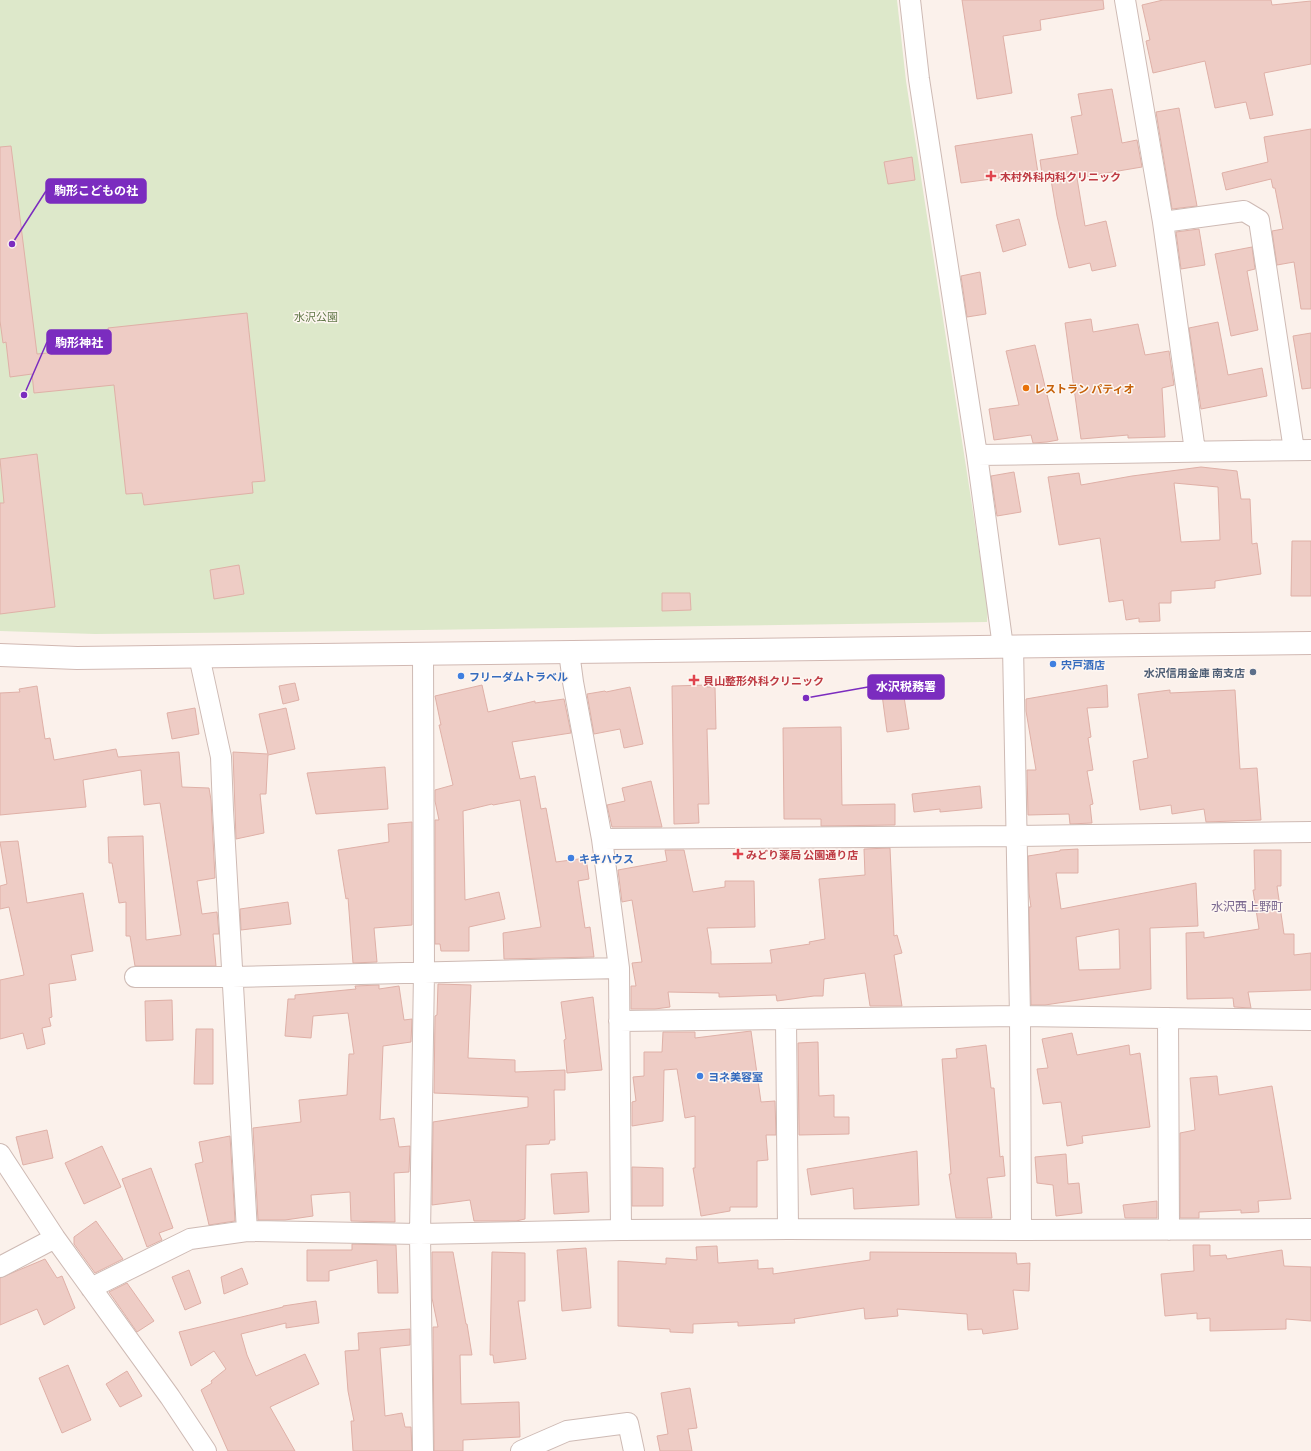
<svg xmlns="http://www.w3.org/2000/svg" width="1311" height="1451" font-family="Manrope,'Noto Sans JP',sans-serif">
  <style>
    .green { fill: #dde8ca }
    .building { fill: #eeccc5; stroke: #dfb0a7; fill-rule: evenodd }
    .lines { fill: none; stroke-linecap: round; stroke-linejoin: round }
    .street-casing { stroke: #cebab4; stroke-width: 22 }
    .secondary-casing { stroke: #d1b8b2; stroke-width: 24 }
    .street { stroke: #fff; stroke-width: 20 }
    .secondary { stroke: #fff; stroke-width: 22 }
    .health-dot { fill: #e0444e; stroke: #fef6f1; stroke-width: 1.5 }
    .food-dot { fill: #e8710a; stroke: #fef6f1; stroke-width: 1.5 }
    .shop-dot { fill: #3f7fe0; stroke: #fef6f1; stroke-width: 1.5 }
    .service-dot { fill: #5c6f8a; stroke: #fef6f1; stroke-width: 1.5 }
    .labels { text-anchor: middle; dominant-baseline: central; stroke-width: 3; stroke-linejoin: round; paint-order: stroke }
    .health-label { font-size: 11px; font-weight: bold; fill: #be3a42; stroke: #fef6f1; text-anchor: start }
    .park-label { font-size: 11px; fill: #627849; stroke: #fef6f1 }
    .food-label { font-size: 11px; font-weight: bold; fill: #c56008; stroke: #fef6f1; text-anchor: start }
    .shop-label { font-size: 11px; font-weight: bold; fill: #366cbe; stroke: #fef6f1; text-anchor: start }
    .service-label { font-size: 11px; font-weight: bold; fill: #4e5e75; stroke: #fef6f1; text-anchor: end }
    .neighbourhood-label { font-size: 12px; fill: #7a688f; stroke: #fef6f1 }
    .leader { fill: none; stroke: #7b2cbf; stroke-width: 1.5 }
    .callout-dot { fill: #7b2cbf; stroke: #fef6f1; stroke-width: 1.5 }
    .callout { fill: #7b2cbf; stroke: #7b2cbf; stroke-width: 1.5 }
    .callout-label { font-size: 12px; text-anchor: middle; font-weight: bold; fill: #fff }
  </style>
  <rect width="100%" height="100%" fill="#fbf1eb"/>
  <!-- green -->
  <path class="green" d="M 0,0 L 897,0 L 906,81 L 988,608 L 987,622 L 282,632 L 95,634 L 0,631 Z"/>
  <!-- building -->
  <path class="building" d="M 962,0 L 1103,0 L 1104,9 L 1040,20 L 1041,30 L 1003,36 L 1012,93 L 977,99 Z
    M 1163,0 L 1271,0 L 1272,5 L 1311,1 L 1311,64 L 1264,73 L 1273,115 L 1250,119 L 1246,102 L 1215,108 L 1205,61 L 1153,73 L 1146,41 L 1150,40 L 1142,5 Z
    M 1112,89 L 1122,143 L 1137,140 L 1142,167 L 1077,178 L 1085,226 L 1106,221 L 1116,266 L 1092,271 L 1090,263 L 1069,268 L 1057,216 L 1051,180 L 1043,181 L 1040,160 L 1078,154 L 1071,117 L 1082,115 L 1078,94 Z
    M 1179,108 L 1197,206 L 1172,209 L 1156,112 Z
    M 1311,129 L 1311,309 L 1301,309 L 1294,262 L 1277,265 L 1272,231 L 1283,229 L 1275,188 L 1273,188 L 1271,179 L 1226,190 L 1222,173 L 1268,162 L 1264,137 Z
    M 1032,134 L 1038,173 L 961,183 L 955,146 Z
    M 11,146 L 37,354 L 110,347 L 108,328 L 247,313 L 265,481 L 252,482 L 253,493 L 144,505 L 142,493 L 126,494 L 114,385 L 34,393 L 32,374 L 10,377 L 6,342 L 3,343 L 0,321 L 0,147 Z
    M 912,157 L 915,180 L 888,184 L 884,162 Z
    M 1019,219 L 1026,245 L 1003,252 L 996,225 Z
    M 1199,229 L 1205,265 L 1181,269 L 1176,232 Z
    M 1252,247 L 1255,269 L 1247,271 L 1258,330 L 1231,336 L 1215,254 Z
    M 980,272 L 986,314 L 967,317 L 961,276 Z
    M 1091,319 L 1093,332 L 1138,324 L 1145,355 L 1169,351 L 1174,385 L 1162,388 L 1165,437 L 1128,438 L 1128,435 L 1081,439 L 1065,323 Z
    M 1218,322 L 1228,375 L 1262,368 L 1267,396 L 1201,409 L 1189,328 Z
    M 1311,333 L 1311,388 L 1302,389 L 1293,336 Z
    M 1035,345 L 1058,440 L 1047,442 L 1033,443 L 1031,435 L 994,440 L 989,409 L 1019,405 L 1006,351 Z
    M 37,454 L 55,607 L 0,614 L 0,503 L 4,503 L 0,459 Z
    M 1201,467 L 1237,471 L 1241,499 L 1250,499 L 1252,544 L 1257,543 L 1261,574 L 1215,581 L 1215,588 L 1171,591 L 1171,603 L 1159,603 L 1160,621 L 1139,622 L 1139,618 L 1126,620 L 1123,600 L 1109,602 L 1100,538 L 1059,545 L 1048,477 L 1079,473 L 1081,485 L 1132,476 ZM 1174,483 L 1218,487 L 1220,540 L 1181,542 Z
    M 1014,472 L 1021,512 L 997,516 L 991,476 Z
    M 1292,541 L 1311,541 L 1311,596 L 1291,596 Z
    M 239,565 L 244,594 L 214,599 L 210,570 Z
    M 662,593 L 690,593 L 691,610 L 662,611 Z
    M 295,683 L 299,700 L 283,704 L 279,686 Z
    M 902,684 L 909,729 L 887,732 L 881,687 Z
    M 482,685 L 488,712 L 535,701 L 535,703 L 564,699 L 571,733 L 512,742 L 520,779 L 535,776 L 541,809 L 546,808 L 556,862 L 586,858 L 589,879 L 578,881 L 585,928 L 590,927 L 594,957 L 504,959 L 503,933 L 541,927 L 520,800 L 493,805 L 492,804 L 463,811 L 465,900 L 499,892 L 505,919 L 469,927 L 469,951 L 441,951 L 440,944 L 435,944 L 435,820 L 439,820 L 435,801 L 435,790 L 453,785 L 439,725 L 441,725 L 435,696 Z
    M 707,685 L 707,687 L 715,687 L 716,729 L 707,729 L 709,804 L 698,804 L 699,823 L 674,824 L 672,686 Z
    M 1107,685 L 1108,707 L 1087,708 L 1091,737 L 1088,738 L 1093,770 L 1087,771 L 1093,804 L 1090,805 L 1092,823 L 1070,824 L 1069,814 L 1028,815 L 1027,770 L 1036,770 L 1026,711 L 1026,699 Z
    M 37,686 L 45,739 L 50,738 L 54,760 L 116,749 L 118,757 L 179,752 L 182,787 L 209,788 L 211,800 L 215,878 L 197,881 L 202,914 L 217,912 L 219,934 L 213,934 L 216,966 L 135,966 L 130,936 L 126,936 L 126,902 L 119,903 L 112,863 L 109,863 L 108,837 L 143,836 L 146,940 L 181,935 L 160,803 L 144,805 L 141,770 L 83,780 L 86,807 L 0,815 L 0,693 L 20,692 L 19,689 Z
    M 630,687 L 643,744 L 624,748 L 620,729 L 594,734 L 587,694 L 605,691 L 606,692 Z
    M 1170,690 L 1170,693 L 1235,690 L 1240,769 L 1257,768 L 1261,820 L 1206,822 L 1204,809 L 1172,814 L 1171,805 L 1140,810 L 1133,761 L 1148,758 L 1138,694 Z
    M 195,708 L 199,734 L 172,739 L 167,713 Z
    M 286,708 L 295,749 L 268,755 L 266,794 L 260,794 L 264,833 L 236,839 L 233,752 L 268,754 L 259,714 Z
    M 841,727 L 842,805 L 895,804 L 895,825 L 821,826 L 821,819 L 784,819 L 783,728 Z
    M 385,767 L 388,809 L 316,814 L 307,773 Z
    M 651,781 L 662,827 L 612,827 L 607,805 L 625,801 L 622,788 Z
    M 980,786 L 982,808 L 940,812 L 940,809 L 914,812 L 912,794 Z
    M 412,822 L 412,925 L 374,928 L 377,962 L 353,963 L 348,898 L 346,899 L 338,850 L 389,842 L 388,824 Z
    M 18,841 L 27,903 L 83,893 L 93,951 L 71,955 L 76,980 L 49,984 L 52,1017 L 49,1018 L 51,1026 L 42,1028 L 45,1044 L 27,1049 L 23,1033 L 0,1039 L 0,980 L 24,975 L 9,907 L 0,909 L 0,886 L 7,884 L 0,842 Z
    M 890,848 L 894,936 L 897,935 L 902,953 L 894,955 L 902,1006 L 870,1006 L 865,973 L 824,979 L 823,996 L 814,996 L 777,1001 L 776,995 L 719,997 L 719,993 L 668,992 L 670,1007 L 655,1009 L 631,1009 L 631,986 L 636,986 L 632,963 L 642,962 L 632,900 L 622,902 L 618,870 L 667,861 L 665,850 L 684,850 L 693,892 L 725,887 L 725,881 L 754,881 L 755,927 L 707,928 L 711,952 L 711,964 L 772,963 L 770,950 L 810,944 L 809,942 L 825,939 L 819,879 L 865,875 L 864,849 Z
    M 1078,849 L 1078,873 L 1056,873 L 1061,909 L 1196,883 L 1198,926 L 1150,928 L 1151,989 L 1045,1005 L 1031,1005 L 1029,907 L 1031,907 L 1029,893 L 1028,856 L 1060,851 L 1060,850 ZM 1119,929 L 1120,969 L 1079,970 L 1076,937 Z
    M 1254,850 L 1281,850 L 1281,886 L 1277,886 L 1284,934 L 1294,934 L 1294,955 L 1311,953 L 1311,990 L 1248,992 L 1251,1008 L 1234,1007 L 1233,998 L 1187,999 L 1186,933 L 1204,932 L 1204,938 L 1259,929 L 1253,890 L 1255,890 Z
    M 288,902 L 291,924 L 241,930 L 240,909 Z
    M 438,984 L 471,985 L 468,1058 L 515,1060 L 515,1072 L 565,1070 L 565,1090 L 554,1090 L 555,1140 L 550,1140 L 549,1144 L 526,1145 L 525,1219 L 516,1221 L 474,1221 L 470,1200 L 432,1205 L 433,1122 L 528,1107 L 528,1097 L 434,1093 L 435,1016 L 437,1015 Z
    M 379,985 L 379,989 L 399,986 L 404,1020 L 412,1019 L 411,1042 L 383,1046 L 380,1120 L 394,1118 L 399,1147 L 410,1146 L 409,1172 L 394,1173 L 395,1222 L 351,1221 L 350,1192 L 311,1195 L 313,1216 L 285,1220 L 258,1220 L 253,1128 L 301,1122 L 299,1100 L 347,1095 L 349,1054 L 354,1054 L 348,1013 L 313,1016 L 311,1038 L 285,1036 L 288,999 L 295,999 L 295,995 L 356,989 L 355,986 Z
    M 593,997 L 602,1070 L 567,1073 L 564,1040 L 566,1039 L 561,1002 Z
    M 172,1000 L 173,1040 L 146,1041 L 145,1001 Z
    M 196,1029 L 213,1029 L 213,1084 L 194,1084 Z
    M 751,1031 L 761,1102 L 775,1101 L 776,1135 L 766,1135 L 768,1160 L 757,1161 L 757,1207 L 730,1207 L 730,1211 L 701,1216 L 693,1168 L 695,1168 L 695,1116 L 685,1118 L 677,1069 L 664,1070 L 663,1121 L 632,1126 L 632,1102 L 636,1101 L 633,1077 L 644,1076 L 644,1052 L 662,1052 L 663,1032 L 695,1032 L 695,1038 Z
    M 1072,1033 L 1077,1055 L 1129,1045 L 1130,1055 L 1140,1053 L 1150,1127 L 1082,1136 L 1083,1143 L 1067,1146 L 1061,1102 L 1043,1104 L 1037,1069 L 1048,1068 L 1042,1039 Z
    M 818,1042 L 819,1096 L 834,1095 L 834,1117 L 849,1117 L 849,1134 L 799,1135 L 798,1043 Z
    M 986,1045 L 991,1088 L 994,1088 L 1000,1157 L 1003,1156 L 1005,1176 L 987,1178 L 992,1218 L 956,1218 L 949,1174 L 951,1174 L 942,1059 L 957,1058 L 956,1049 Z
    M 1217,1076 L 1219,1095 L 1272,1086 L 1291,1199 L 1258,1201 L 1259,1212 L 1241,1213 L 1241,1210 L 1199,1212 L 1199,1218 L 1180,1218 L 1180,1133 L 1195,1130 L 1190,1078 Z
    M 47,1130 L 53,1158 L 23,1165 L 16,1137 Z
    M 230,1136 L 235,1221 L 209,1225 L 195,1164 L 203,1162 L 199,1142 Z
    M 102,1146 L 121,1187 L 84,1204 L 65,1163 Z
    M 917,1151 L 919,1205 L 854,1209 L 853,1188 L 811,1195 L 807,1169 Z
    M 1066,1154 L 1068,1184 L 1079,1183 L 1082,1213 L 1056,1216 L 1053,1185 L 1037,1183 L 1035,1157 Z
    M 632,1167 L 663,1168 L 663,1206 L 632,1206 Z
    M 151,1168 L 173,1228 L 159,1233 L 162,1240 L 147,1247 L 122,1179 Z
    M 587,1172 L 589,1212 L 554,1214 L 551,1174 Z
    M 1157,1201 L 1157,1218 L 1125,1218 L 1123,1205 Z
    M 96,1221 L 123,1259 L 95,1273 L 74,1244 L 74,1237 Z
    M 352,1244 L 396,1245 L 398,1293 L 378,1293 L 377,1260 L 329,1271 L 329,1281 L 307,1281 L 307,1250 L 352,1250 Z
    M 1193,1245 L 1210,1245 L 1210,1256 L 1226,1255 L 1227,1259 L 1282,1250 L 1284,1266 L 1311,1267 L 1311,1321 L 1286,1319 L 1286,1329 L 1210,1331 L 1210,1318 L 1197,1319 L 1197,1313 L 1165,1316 L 1161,1274 L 1194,1271 Z
    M 717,1246 L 718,1263 L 758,1260 L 758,1269 L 773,1268 L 773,1274 L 870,1260 L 870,1252 L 1016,1253 L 1017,1264 L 1030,1263 L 1029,1291 L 1013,1290 L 1018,1329 L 983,1334 L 982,1329 L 968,1330 L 967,1314 L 897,1309 L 898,1316 L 865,1319 L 864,1308 L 794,1319 L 795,1323 L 738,1326 L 738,1322 L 693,1324 L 693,1333 L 670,1332 L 670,1329 L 618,1326 L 618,1261 L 666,1264 L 666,1258 L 697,1260 L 696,1247 Z
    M 586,1248 L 591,1308 L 562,1311 L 557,1250 Z
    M 432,1252 L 453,1252 L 466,1324 L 467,1324 L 472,1355 L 460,1355 L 461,1404 L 519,1402 L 520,1437 L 463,1440 L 463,1451 L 434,1451 L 433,1327 L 438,1327 L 432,1298 Z
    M 492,1252 L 525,1253 L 525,1301 L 518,1301 L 526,1359 L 494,1363 L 493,1355 L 490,1355 Z
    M 45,1259 L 57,1278 L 62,1276 L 75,1308 L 44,1325 L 37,1309 L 0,1325 L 0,1278 Z
    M 242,1268 L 248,1284 L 224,1294 L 221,1277 Z
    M 189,1270 L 201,1303 L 185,1310 L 172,1277 Z
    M 127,1283 L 154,1321 L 137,1332 L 109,1292 Z
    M 316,1301 L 319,1323 L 286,1328 L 286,1323 L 241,1334 L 247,1355 L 256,1376 L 305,1354 L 319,1384 L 270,1407 L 295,1451 L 228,1451 L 201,1390 L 212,1383 L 211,1381 L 226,1369 L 214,1351 L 191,1366 L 179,1332 L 283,1307 L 283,1306 Z
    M 410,1329 L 410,1345 L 380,1348 L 385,1416 L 402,1413 L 405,1427 L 411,1427 L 412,1451 L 353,1451 L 351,1421 L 354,1421 L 348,1391 L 345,1351 L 359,1350 L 358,1333 Z
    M 68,1365 L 91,1420 L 62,1433 L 39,1378 Z
    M 127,1371 L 142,1396 L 120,1407 L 106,1384 Z
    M 690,1388 L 697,1428 L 688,1429 L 692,1451 L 660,1451 L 657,1436 L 668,1434 L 661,1393 Z"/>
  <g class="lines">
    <!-- street casing -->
    <g class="street-casing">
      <path id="street" d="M 910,0 L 919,79 L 977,455 L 1003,647
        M 1125,0 L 1163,222 L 1195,451
        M 1163,222 L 1244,211 L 1259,220 L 1294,450
        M 977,455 L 1311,450
        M 1013,646 L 1020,1016 L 1021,1230
        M 569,652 L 573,682 L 602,839 L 619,968 L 621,1230
        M 423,653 L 424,972 L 420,1234 L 423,1451
        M 199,656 L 221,757 L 223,810 L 247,1231
        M 602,839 L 1017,836 L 1311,832
        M 135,977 L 232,977 L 619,968
        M 1168,1018 L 1169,1230
        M 786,1020 L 788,1229
        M 619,1021 L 1020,1016 L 1311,1020
        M 0,1154 L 55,1238 L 170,1397 L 206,1451
        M 0,1267 L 55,1238
        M 91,1288 L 190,1239 L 247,1231 L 420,1234 L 621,1230 L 788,1229 L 1021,1230 L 1311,1229
        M 521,1451 L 567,1431 L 628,1423 L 634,1451"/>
    </g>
    <!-- secondary casing -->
    <g class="secondary-casing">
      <path id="secondary" d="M 0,655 L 77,658 L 1311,643"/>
    </g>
    <!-- street -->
    <use href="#street" class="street"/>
    <!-- secondary -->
    <use href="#secondary" class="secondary"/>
  </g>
  <!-- markers -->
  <g class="health-dot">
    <path d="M989 170h4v4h4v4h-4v4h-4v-4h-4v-4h4z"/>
    <path d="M692 674h4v4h4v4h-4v4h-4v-4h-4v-4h4z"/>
    <path d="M736 848h4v4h4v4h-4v4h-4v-4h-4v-4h4z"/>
  </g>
  <circle class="food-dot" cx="1026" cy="388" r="4"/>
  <g class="shop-dot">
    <circle cx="1053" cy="664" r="4"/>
    <circle cx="461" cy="676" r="4"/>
    <circle cx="571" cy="858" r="4"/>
    <circle cx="700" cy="1076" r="4"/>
  </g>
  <circle class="service-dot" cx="1253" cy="672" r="4"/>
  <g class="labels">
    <!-- health labels -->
    <g class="health-label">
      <text x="1000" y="176">木村外科内科クリニック</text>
      <text x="703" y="680">貝山整形外科クリニック</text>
      <text x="746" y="854">みどり薬局 公園通り店</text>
    </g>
    <!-- park labels -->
    <g class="park-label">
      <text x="316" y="316">水沢公園</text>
    </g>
    <!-- food labels -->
    <g class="food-label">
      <text x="1034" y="388">レストラン パティオ</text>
    </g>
    <!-- shop labels -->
    <g class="shop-label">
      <text x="1061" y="664">宍戸酒店</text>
      <text x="469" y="676">フリーダムトラベル</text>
      <text x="579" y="858">キキハウス</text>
      <text x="708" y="1076">ヨネ美容室</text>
    </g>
    <!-- service labels -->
    <g class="service-label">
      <text x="1245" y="672">水沢信用金庫 南支店</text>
    </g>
    <!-- neighbourhood labels -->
    <g class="neighbourhood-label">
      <text x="1247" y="906">水沢西上野町</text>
    </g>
  </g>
  <!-- callouts -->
  <path class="leader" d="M12 244L46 191M24 395L47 342M806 698L868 687"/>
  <g class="callout-dot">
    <circle cx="12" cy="244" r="4"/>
    <circle cx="24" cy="395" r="4"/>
    <circle cx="806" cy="698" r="4"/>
  </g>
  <g class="callout">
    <rect x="46" y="179" width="100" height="24" rx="4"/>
    <rect x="47" y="330" width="64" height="24" rx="4"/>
    <rect x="868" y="675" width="76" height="24" rx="4"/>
  </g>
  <g class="callout-label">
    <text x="96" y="195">駒形こどもの社</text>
    <text x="79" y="347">駒形神社</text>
    <text x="906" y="691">水沢税務署</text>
  </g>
</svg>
